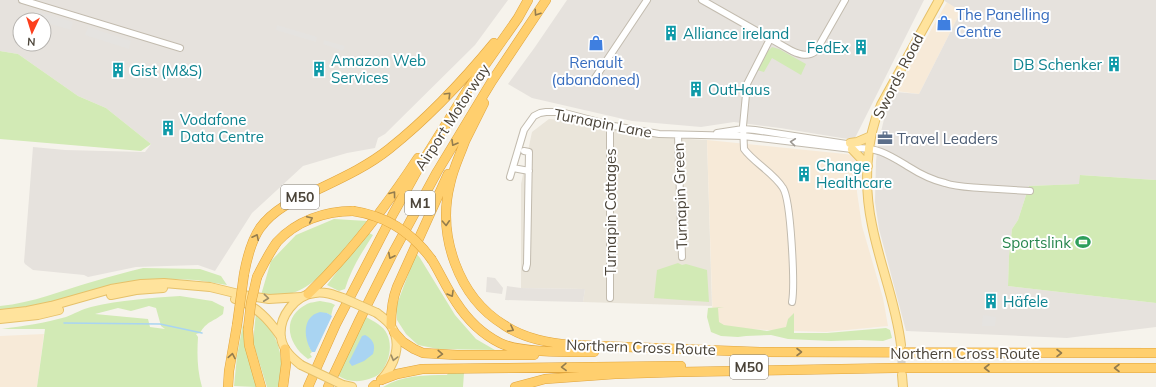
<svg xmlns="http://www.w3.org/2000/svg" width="1156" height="387" font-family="Mulish,sans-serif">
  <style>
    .residential { fill: #eae5da }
    .commercial { fill: #f7ead8 }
    .industrial { fill: #e6e2dd; fill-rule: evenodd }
    .green { fill: #d2eab5; fill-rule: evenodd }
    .parking { fill: #e5e3e0 }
    .water { fill: #a9d4f2 }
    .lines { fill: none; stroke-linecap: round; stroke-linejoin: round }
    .stream { stroke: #a9d4f2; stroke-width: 1.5 }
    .major-tunnel { stroke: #d4d0c8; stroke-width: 8; stroke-dasharray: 8 4; stroke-linecap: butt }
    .minor-casing { stroke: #c2bbae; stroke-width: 8 }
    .major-casing { stroke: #e6c16a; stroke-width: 10 }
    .highway-casing { stroke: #e0a43c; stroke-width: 10 }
    .minor { stroke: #fff; stroke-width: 6 }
    .major { stroke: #ffe39c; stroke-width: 8 }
    .highway { stroke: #ffcf6e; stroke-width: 9 }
    .major-bridge-casing { stroke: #e6c16a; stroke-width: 10; stroke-linecap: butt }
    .highway-bridge-casing { stroke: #e0a43c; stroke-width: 10; stroke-linecap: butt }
    .major-bridge { stroke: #ffe39c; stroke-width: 8 }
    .highway-bridge { stroke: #ffcf6e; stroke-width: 9 }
    .oneway { stroke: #937c4e }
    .oneway2 { stroke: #9c9892 }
    .oneway3 { stroke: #9c8c66 }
    .labels { text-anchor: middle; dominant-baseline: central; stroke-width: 4; stroke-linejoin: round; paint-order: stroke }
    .shield { fill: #fff; stroke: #817c74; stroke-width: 1 }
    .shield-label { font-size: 14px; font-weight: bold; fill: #4b4439 }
    .shop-label { font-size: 15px; fill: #366cbe; stroke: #fff; text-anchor: start }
    .culture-label { font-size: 15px; fill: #0d838f; stroke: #fff; text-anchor: start }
    .street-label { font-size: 15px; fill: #4b4439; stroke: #fff }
    .service-label { font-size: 15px; fill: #4e5e75; stroke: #fff; text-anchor: start }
    .leisure-label { font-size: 15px; fill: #27864d; stroke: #fff; text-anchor: end }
  </style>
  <rect width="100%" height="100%" fill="#f6f3ec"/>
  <!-- residential -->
  <path class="residential" d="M 549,119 L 591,123 L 655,137 L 707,140 L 712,306 L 583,302 L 585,289 L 521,288 L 521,184 L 532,132 Z"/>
  <!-- commercial -->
  <path class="commercial" d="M 947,2 L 961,11 L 919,94 L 896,91 Z
    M 707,140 L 855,155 L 857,192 L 862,226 L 883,298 L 888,326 L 826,332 L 713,328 Z
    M 44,334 L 37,387 L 0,387 L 0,336 Z"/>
  <!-- industrial -->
  <path class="industrial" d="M 0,0 L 508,0 L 475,45 L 385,134 L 378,138 L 375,148 L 347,153 L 303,166 L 252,213 L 215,271 L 198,265 L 136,267 L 88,277 L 84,275 L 33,270 L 25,264 L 24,262 L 33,147 L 65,150 L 145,152 L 151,144 L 106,108 L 78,96 L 18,54 L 0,51 ZM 20,20 L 44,20 L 44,44 L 20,44 Z
    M 567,0 L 924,0 L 854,140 L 780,128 L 734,122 L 701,127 L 632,121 L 532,98 L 508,84 L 535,47 Z
    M 943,0 L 1156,0 L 1156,180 L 1081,175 L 1080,184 L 1029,186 L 1018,220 L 1012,229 L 1009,256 L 1008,286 L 1156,303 L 1156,327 L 1067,338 L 906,331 L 879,229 L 875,202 L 876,161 L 878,144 L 886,111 L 896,92 L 919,94 L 961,11 Z
    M 487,277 L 495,278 L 503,288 L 502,294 L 486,292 Z
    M 507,286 L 521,288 L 585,289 L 583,302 L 538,301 L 505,300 Z"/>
  <!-- green -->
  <path class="green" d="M 772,47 L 779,49 L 806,64 L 801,75 L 772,58 L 764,72 L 757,70 L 766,53 Z
    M 0,51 L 18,54 L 78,96 L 106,108 L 151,144 L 141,151 L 0,139 Z
    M 1080,175 L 1156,180 L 1156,303 L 1008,286 L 1009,256 L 1012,229 L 1018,220 L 1029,186 L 1079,184 Z
    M 334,219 L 367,221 C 347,245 320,287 289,294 C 280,296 269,295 261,295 L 271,261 L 296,235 Z
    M 367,232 L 373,235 C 362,252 351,269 345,289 L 339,291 L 327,285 Z
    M 416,253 L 420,258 L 455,315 L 476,339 L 495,350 L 438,349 L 418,345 L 406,334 L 397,320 L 396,307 Z
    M 678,263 L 682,265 L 686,264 L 707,270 L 709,302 L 654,298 L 657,270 Z
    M 143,268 L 200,269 L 221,276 L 227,285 L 196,280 L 173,279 L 122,283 L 44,304 L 0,312 L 0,306 C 33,303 63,290 95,281 C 111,276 127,272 143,268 Z
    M 180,296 L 212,301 L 224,307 L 223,314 C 213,322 207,321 200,333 L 196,334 L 198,337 C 197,354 197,370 202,387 L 37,387 L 45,329 L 2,329 C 23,326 45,323 66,317 C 74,314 82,309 91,307 C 121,300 150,298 180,296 ZM 149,306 L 156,308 L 161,326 L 165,329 L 150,327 L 148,319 L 95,314 L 118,308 L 131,311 Z
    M 320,301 L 331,303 L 335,305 L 333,308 L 331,316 L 327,313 L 309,346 L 312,352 L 310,354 L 312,357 L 308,359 C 287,344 281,317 307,304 C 311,302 316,302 320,301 Z
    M 724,307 L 718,308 L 719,322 L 724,325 L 767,331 L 786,327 L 788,319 L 794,313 L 794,333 L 827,333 L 886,328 L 890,330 L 892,338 L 883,341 L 860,340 L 831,341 L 788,339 L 771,335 L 746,336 L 738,337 L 721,336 L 711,332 L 707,317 L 708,308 Z
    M 256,312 C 278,333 286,358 279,387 L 267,387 L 253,342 Z
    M 366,317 C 373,321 384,326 387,334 C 393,346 389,363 380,373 C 376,378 361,382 354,381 C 348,381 342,378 337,375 Z
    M 243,324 L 256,387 L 234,386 L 237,356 Z
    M 448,373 L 464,373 L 463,387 L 383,387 C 403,375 425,375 447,375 Z"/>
  <!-- parking -->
  <path class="parking" d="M 35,11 L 73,22 L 71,30 L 44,22 L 44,20 L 33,19 Z
    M 277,25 L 317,37 L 316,42 L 276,30 Z
    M 88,27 L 131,41 L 129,49 L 85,35 Z
    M 324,40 L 345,46 L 343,51 L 323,44 Z
    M 983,315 L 996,317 L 995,326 L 982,326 Z"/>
  <!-- water -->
  <path class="water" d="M 320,312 L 327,313 L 332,316 L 315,352 L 312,352 C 304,339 301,317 320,312 Z
    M 365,335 C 373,339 376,345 373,354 L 364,361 L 352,366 L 349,362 L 362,336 Z"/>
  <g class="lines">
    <!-- stream -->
    <path class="stream" d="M 64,323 L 160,324 L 202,333"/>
    <!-- major-tunnel -->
    <path class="major-tunnel" d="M 901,346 L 902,375"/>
    <!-- minor casing -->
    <g class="minor-casing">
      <path id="minor" d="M 22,0 L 180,48
        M 702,0 L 792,51 C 801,55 808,57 816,51 L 845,0
        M 770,39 L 747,84 L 743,126 L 744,149 C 753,162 774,173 783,188 C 791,200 795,285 792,302
        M 595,78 L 647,0
        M 717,133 L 743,129 L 755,130 L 853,145
        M 678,135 L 682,257
        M 524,151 L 529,152 L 527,264 L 526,268
        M 513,168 L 529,171
        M 510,177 L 524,130 L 534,116 L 540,113 L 546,112 L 561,112 L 614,126 L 659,134 L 743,136 L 852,149 C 875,145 891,156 909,167 C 920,174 932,180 945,183 C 956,187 969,187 981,188 C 997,189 1013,190 1030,191
        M 610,298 L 610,125"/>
    </g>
    <!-- major casing -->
    <g class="major-casing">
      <path id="major" d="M 850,143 L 857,142 L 871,136
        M 852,149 L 868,166
        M 111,295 L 136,290 L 163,288
        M 235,299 C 256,305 269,320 281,337
        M 377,313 C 382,317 388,321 391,326 C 403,344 394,366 381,380
        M 0,314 L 27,311 L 51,306 L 111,289 L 141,284 L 164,283 L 210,287 L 243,295 L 269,299 L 301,297
        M 0,319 L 38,315 L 59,310
        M 901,345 C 896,303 880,266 872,225 C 864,188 865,140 881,105 L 939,0
        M 301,365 C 292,358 283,350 281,338 C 278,317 295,295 315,293 C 325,291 334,295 343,298
        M 902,375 L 903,387
        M 343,385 L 352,387"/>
    </g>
    <!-- highway casing -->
    <g class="highway-casing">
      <path id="highway" d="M 465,141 C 460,155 453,169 450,184 C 437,235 458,297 504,325 C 525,339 549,343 573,345 L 760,352 L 1156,353
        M 463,145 L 484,103
        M 432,260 C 440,273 447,289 456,302 C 467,319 482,334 500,343 C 519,353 571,352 594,352
        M 244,274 C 247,258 251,241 260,228 C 276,206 300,198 323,187 C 346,176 369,165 389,149 C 428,118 462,82 494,43
        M 257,277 C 263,265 269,253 277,242 C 296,221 325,211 353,211
        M 308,294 C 349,255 387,205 418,158
        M 391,325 C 391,312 392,300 397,287 L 448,174
        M 248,329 L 249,345 L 261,387
        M 394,332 L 403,342 L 414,349 L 423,353 L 457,355 L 534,355
        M 381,380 L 397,374 L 422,369 L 681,366
        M 228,387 L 229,371 L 237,325
        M 283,387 L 286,364 L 285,349
        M 308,387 L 336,324 L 393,214 L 418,169 L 468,89 L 518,18 L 528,0
        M 328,387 L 360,319 L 393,253 L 437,172 L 492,81 L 546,0
        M 373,387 L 375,385
        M 515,387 L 545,379 L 615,374 L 679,372 L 894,368 L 1156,368"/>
    </g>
    <!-- minor -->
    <use href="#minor" class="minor"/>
    <!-- major -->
    <use href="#major" class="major"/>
    <!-- highway -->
    <use href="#highway" class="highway"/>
    <!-- major-bridge casing -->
    <g class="major-bridge-casing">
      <path id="major-bridge" d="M 343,298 L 377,313
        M 301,365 L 343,385"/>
    </g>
    <!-- highway-bridge casing -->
    <g class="highway-bridge-casing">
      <path id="highway-bridge" d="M 353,211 C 387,216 412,232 432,260
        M 237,325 L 244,274
        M 248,329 L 251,303 L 257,277"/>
    </g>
    <!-- major-bridge -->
    <use href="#major-bridge" class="major-bridge"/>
    <!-- highway-bridge -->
    <use href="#highway-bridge" class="highway-bridge"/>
  </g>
  <!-- one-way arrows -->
  <defs><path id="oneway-chevron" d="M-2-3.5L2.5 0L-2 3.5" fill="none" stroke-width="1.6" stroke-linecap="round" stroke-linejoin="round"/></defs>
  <g class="oneway">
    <use href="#oneway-chevron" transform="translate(537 13) rotate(124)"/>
    <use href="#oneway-chevron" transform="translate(448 95) rotate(-45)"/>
    <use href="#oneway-chevron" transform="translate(454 143) rotate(120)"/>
    <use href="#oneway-chevron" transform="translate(393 194) rotate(-53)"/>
    <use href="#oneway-chevron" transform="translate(310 219) rotate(-25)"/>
    <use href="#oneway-chevron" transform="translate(446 223) rotate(87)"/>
    <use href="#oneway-chevron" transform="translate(256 237) rotate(-64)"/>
    <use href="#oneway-chevron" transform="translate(391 256) rotate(117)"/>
    <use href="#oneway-chevron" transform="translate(451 294) rotate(60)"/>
    <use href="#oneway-chevron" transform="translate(511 329) rotate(28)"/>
    <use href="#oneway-chevron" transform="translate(799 352)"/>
    <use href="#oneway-chevron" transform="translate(1059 353)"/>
    <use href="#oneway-chevron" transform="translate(440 354) rotate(3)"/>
    <use href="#oneway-chevron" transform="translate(232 356) rotate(-80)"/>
    <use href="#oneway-chevron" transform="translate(564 367) rotate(179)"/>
    <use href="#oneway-chevron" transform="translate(987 368) rotate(180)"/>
    <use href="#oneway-chevron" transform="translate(1117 368) rotate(180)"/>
  </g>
  <use class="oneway2" href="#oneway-chevron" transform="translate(793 142) rotate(-174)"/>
  <g class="oneway3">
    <use href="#oneway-chevron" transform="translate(266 298) rotate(6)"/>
    <use href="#oneway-chevron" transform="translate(394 358) rotate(105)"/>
  </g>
  <!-- icons -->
  <defs>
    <g id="shop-bare" transform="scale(1.2)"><path d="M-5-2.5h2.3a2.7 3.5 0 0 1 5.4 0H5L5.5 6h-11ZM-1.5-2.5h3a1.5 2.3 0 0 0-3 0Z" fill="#3f7fe0" stroke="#fff" stroke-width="2.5" paint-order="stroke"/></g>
    <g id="building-bare" transform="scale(1.2)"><path d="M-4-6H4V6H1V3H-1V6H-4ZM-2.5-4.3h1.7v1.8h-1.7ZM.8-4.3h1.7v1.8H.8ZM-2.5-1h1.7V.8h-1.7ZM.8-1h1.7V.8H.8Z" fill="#0f9aa8" stroke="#fff" stroke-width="2.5" paint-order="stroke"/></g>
    <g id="office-bare" transform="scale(1.2)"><path d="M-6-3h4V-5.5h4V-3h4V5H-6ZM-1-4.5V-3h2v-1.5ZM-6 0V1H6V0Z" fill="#5c6f8a" stroke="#fff" stroke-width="2.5" paint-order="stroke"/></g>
    <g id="stadium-bare" transform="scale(1.2)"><path d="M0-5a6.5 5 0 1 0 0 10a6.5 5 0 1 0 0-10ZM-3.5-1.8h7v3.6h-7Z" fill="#2e9e5b" stroke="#fff" stroke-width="2.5" paint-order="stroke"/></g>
  </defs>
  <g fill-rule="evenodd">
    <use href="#shop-bare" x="944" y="23"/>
    <use href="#building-bare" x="671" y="33"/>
    <use href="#shop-bare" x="596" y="43"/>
    <use href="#building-bare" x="861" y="47"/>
    <use href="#building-bare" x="1114" y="64"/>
    <use href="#building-bare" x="319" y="69"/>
    <use href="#building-bare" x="118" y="70"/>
    <use href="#building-bare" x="696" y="89"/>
    <use href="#building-bare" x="168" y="128"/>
    <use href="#office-bare" x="885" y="138"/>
    <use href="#building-bare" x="804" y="174"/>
    <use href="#stadium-bare" x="1083" y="242"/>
    <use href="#building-bare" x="991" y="301"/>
  </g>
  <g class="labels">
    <!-- shield labels -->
    <g class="shield">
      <rect x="281" y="185" width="38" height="24" rx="3"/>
      <rect x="405" y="191" width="30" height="24" rx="3"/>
      <rect x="730" y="355" width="38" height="24" rx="3"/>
    </g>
    <g class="shield-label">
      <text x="300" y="197">M50</text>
      <text x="420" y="203">M1</text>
      <text x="749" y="367">M50</text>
    </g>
    <!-- shop labels -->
    <g class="shop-label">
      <text x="956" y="14">The Panelling<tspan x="956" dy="17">Centre</tspan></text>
      <text x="596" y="62" text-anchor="middle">Renault<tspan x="596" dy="17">(abandoned)</tspan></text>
    </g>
    <!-- culture labels -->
    <g class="culture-label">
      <text x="683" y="33">Alliance ireland</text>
      <text x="849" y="47" text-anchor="end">FedEx</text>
      <text x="331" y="60">Amazon Web<tspan x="331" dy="17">Services</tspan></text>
      <text x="1102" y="64" text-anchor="end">DB Schenker</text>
      <text x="130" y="70">Gist (M&amp;S)</text>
      <text x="708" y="89">OutHaus</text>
      <text x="180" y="119">Vodafone<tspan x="180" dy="17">Data Centre</tspan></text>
      <text x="816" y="165">Change<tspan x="816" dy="17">Healthcare</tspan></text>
      <text x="1003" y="301">Häfele</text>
    </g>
    <!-- street labels -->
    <g class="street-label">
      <text transform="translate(898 76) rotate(-63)">Swords Road</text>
      <text transform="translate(452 117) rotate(-57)">Airport Motorway</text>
      <text transform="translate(603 123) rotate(11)">Turnapin Lane</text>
      <text transform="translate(680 196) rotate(-92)">Turnapin Green</text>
      <text transform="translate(610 212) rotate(-90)">Turnapin Cottages</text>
      <text transform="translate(641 347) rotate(2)">Northern Cross Route</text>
      <text x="965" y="353">Northern Cross Route</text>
    </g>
    <!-- service labels -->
    <g class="service-label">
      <text x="897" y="138">Travel Leaders</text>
    </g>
    <!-- leisure labels -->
    <g class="leisure-label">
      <text x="1071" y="242">Sportslink</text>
    </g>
  </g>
  <!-- north arrow -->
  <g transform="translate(32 32) rotate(184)"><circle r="19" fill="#ffffff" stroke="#b7b4b0"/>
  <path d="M0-3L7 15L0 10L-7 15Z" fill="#fc3f1d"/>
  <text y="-6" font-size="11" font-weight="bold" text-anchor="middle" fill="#4b4439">N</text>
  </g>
</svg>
